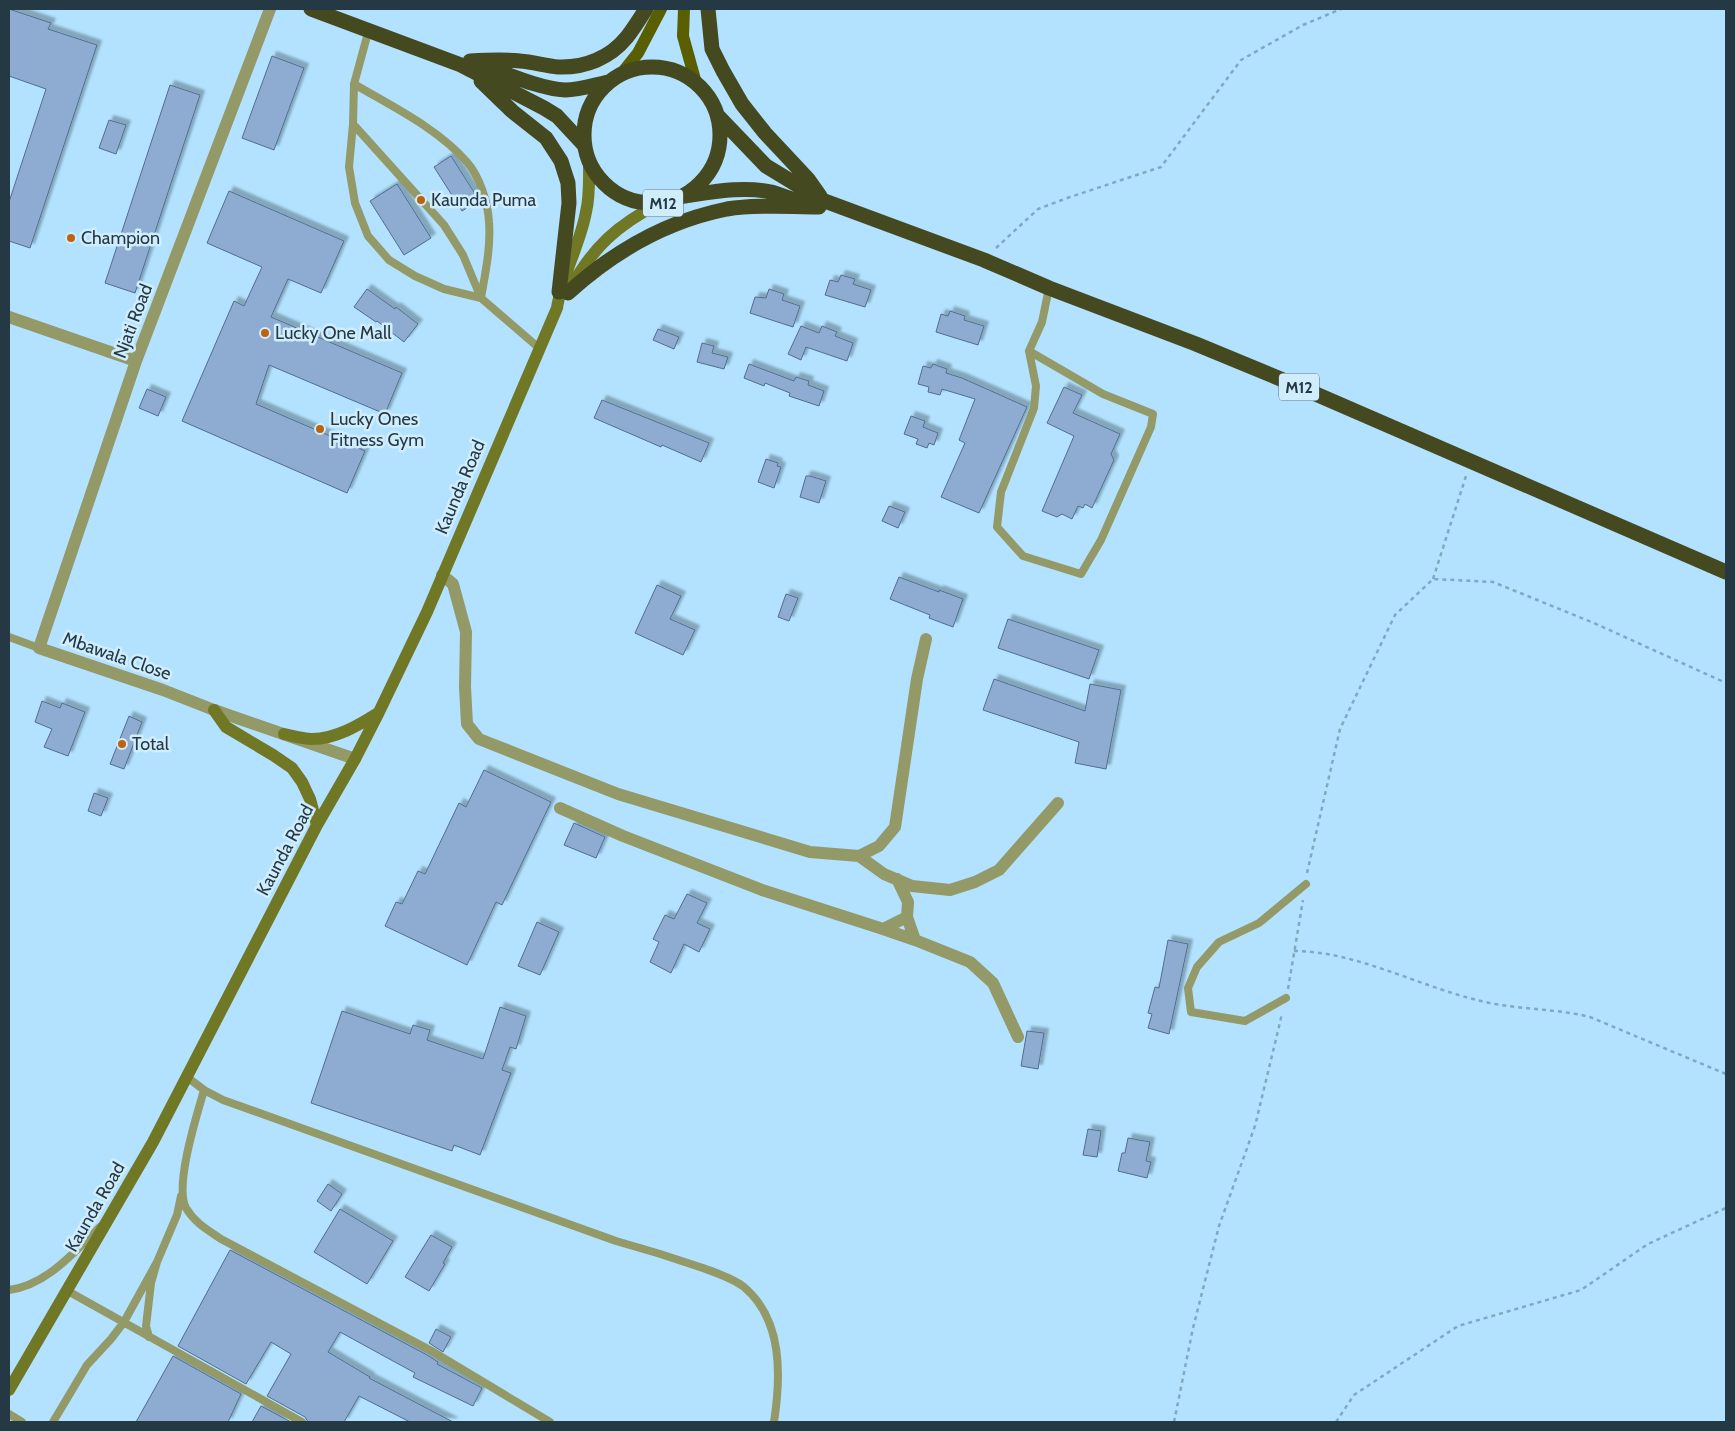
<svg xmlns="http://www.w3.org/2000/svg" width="1735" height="1431" font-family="Cabin,sans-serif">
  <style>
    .building { fill: #8eacd1; stroke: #516d8f; filter: url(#shadow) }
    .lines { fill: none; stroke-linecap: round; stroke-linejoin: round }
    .path { stroke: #81a8bf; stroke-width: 2.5; stroke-dasharray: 4 4; stroke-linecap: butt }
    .lane { stroke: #939967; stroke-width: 8 }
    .street { stroke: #939967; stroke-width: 12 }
    .secondary { stroke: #717825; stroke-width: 12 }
    .primary { stroke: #595f00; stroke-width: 12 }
    .highway { stroke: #45491f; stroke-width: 15 }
    .poi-dot { fill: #be620e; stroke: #d0edfe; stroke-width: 2 }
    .labels { text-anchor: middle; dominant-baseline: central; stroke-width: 5; stroke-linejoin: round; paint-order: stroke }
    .shield { fill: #d0edfe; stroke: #586f7c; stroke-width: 1 }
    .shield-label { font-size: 16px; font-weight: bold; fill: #253944 }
    .poi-label { font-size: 18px; fill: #253944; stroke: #d0edfe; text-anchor: start }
    .street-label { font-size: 18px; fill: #253944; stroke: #d0edfe }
  </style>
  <defs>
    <filter id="shadow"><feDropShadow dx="4.5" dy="-4.5" stdDeviation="1" flood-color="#0004"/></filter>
  </defs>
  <rect width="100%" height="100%" fill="#b2e2ff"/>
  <!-- building -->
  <path class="building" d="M 9,9 L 51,23 L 48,29 L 97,45 L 30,248 L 9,241 L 9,202 L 46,89 L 9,76 Z
    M 272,56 L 304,68 L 274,150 L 242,138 Z
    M 170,85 L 200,95 L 135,293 L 105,283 Z
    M 109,120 L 126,125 L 116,154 L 99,148 Z
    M 451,156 L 479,200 L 462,211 L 434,167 Z
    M 397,184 L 431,238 L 404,255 L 370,201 Z
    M 229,191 L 344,241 L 321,293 L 288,279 L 271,317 L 402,373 L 385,414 L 269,365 L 256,404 L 365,451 L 347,493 L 182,421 L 234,301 L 244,306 L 262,267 L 207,243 Z
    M 841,275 L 855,279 L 853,284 L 871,290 L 865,307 L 825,295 L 830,280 L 838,282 Z
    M 367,289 L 395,309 L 396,307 L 418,324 L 404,342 L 377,321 L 376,322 L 354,307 Z
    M 769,289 L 784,294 L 782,300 L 800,306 L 793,327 L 750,313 L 755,297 L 766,298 Z
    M 950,311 L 965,316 L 964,320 L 984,326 L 978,345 L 936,332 L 941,314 L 948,316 Z
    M 801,326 L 819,333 L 822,326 L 837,332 L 835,336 L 853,343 L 847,361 L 806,347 L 801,360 L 788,354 Z
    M 658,329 L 679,337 L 674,349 L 653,340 Z
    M 702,343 L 714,346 L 712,353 L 728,357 L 724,369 L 697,362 Z
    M 749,364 L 794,381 L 796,377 L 809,381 L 808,385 L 824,391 L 819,406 L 789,396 L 790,393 L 765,383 L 764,386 L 744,378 Z
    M 933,364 L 947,369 L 946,373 L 962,378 L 1027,407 L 979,513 L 941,497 L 965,443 L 959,440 L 975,399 L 942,389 L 940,395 L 928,392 L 929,387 L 918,384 L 923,366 L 931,368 Z
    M 1064,387 L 1082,395 L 1073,413 L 1120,434 L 1111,454 L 1114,460 L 1092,508 L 1085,504 L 1083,508 L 1078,506 L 1072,519 L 1062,514 L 1057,517 L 1042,511 L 1074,436 L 1047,423 Z
    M 147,389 L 166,397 L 158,416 L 139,408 Z
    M 602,400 L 709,443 L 701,462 L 662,445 L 661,447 L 594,418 Z
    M 911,416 L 925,421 L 923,427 L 938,433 L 934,445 L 929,443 L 927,448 L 916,444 L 918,439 L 904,434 Z
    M 766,459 L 778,463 L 777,466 L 781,467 L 774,488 L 758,482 Z
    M 806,476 L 810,476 L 826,481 L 819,503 L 800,497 Z
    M 889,506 L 905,512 L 898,528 L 882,521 Z
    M 899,577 L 939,592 L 939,590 L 963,599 L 953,627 L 929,618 L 930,615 L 890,599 Z
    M 657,585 L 681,596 L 670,619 L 695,630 L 683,655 L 635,633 Z
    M 786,594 L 798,598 L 789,621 L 778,617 Z
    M 1008,619 L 1099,650 L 1089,679 L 998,648 Z
    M 994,679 L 1085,711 L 1090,684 L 1121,690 L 1106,769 L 1075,763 L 1079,742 L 983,710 Z
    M 42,701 L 60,708 L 62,703 L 85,712 L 68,756 L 44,747 L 52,729 L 35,722 Z
    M 129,716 L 142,722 L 124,769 L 110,764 Z
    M 484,770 L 551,802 L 502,905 L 496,902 L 467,965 L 385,926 L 396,902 L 402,904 L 418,871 L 425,874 L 459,803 L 466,807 Z
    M 94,793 L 108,798 L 101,816 L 88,811 Z
    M 574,823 L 605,837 L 596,858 L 564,845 Z
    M 687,894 L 707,903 L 697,923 L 710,929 L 699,952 L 684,944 L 671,973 L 650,962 L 659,942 L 653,939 L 665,915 L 674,919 Z
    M 537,922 L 559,932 L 540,975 L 518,966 Z
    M 1168,940 L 1188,944 L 1169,1034 L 1148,1028 L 1152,1014 L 1148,1013 L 1155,987 L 1159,988 Z
    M 500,1007 L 526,1016 L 516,1049 L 510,1047 L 502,1070 L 511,1073 L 480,1155 L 454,1145 L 452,1151 L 311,1103 L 342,1011 L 410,1034 L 413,1025 L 430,1030 L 427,1040 L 483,1059 Z
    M 1027,1031 L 1044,1033 L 1038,1069 L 1021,1066 Z
    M 1088,1129 L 1101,1131 L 1097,1157 L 1083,1155 Z
    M 1128,1138 L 1150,1142 L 1146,1161 L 1151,1162 L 1147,1178 L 1118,1171 L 1122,1153 L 1125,1153 Z
    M 328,1184 L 342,1194 L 331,1211 L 317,1201 Z
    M 340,1209 L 393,1241 L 367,1284 L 314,1252 Z
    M 431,1235 L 452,1247 L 443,1263 L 445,1264 L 429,1291 L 405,1277 Z
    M 230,1250 L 427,1355 L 438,1362 L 437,1364 L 482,1388 L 473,1406 L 413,1377 L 415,1373 L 340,1332 L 328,1352 L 370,1377 L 369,1378 L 453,1422 L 410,1422 L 359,1396 L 344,1422 L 308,1422 L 305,1417 L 267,1396 L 291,1354 L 271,1342 L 246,1384 L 178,1346 Z
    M 436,1329 L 451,1337 L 443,1352 L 429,1343 Z
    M 173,1356 L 241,1394 L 228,1422 L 136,1422 Z
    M 261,1406 L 291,1422 L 252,1422 Z"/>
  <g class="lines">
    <!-- path -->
    <path class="path" d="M 996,248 L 1038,209 L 1070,197 L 1161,167 L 1241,60 L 1303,25 L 1341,9
      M 1433,579 L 1466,476
      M 1307,873 L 1340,729 L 1395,615 L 1433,579 L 1493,582 L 1594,623 L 1726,683
      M 1294,951 C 1356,951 1420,987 1481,1001 C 1517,1010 1554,1008 1590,1017 L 1726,1074
      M 1288,989 L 1303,900
      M 1174,1422 L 1193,1328 L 1219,1226 L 1255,1126 L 1282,1014
      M 1336,1422 L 1354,1395 L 1458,1326 L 1581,1290 L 1648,1244 L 1726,1208"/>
    <!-- lane -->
    <path class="lane" d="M 369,29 L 354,84 L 353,124 L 444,225 L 463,255 L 481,298 L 539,348
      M 353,124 L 349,167 L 355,203 L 368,236 L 389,260 L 415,276 L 444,289 L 481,298 C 485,274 491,248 489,222 C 488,203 480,177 467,162 C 437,128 393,107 354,84
      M 1029,351 L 1103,394 L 1153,414 L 1151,427 L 1101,540 L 1081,574 L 1023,556 L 997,527 L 1001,492 L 1034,408 L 1036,386 L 1029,351 L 1042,322 L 1049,288
      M 9,637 L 39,648
      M 1286,998 L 1245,1021 L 1191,1012 L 1188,988 L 1197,967 L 1219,942 L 1259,923 L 1306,884
      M 187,1077 L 204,1090 L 223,1100 L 616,1241 C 645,1249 674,1258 703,1268 C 716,1273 733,1278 744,1287 C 783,1320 781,1376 774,1422
      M 204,1090 C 197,1115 174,1186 186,1208 C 195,1223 208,1230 221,1239 L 430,1350 L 550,1422
      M 9,1290 C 47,1285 74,1252 100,1227
      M 66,1290 L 302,1422
      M 149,1337 L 146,1326 L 151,1283 L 157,1262 L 177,1215 L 181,1196
      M 9,1414 L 22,1422
      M 53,1422 L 87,1365 L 111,1339 L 124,1322 L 157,1262"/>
    <!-- street -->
    <path class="street" d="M 270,9 L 136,361 L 39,648 L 163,690 L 214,710 L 355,759
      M 9,317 L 136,361
      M 442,575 L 453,584 L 466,632 L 465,687 L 467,724 L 479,739 L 618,794 L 810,852 L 859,856 L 884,874 L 912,886 L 950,890 L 975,882 L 999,870 L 1058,803
      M 560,808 L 623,836 L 762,890 L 883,929 L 907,917
      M 859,856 L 879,846 L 895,827 L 917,679 L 926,639
      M 897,879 L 908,902 L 907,917 L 915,940 L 970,962 L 993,983 L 1018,1037
      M 883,929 L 915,940"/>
    <!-- secondary -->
    <path class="secondary" d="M 570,289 C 593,247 617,225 660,203
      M 214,710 L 226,727 L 273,755 L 292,768 L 302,782 L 310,799 L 317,825
      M 284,734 C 293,736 303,739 312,739 C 336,739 359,725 378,713
      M 9,1390 L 153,1142 L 317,825 L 355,759 L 379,712 L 427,612 L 557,308 C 562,275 580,245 586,212 C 590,196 589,179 589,162"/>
    <!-- primary -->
    <path class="primary" d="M 684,9 L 683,36 L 696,83
      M 622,73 L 638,53 L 661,9"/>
    <!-- highway -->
    <path class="highway" d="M 311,9 L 461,65 L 544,108 L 557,116 L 584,145
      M 708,9 L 712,49 L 723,71 L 742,104 L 765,133 L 808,179 L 820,196
      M 470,61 C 487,60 504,59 520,61 C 533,62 546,66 558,67 C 585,68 610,58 627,37 C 634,28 640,18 646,9
      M 479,64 C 503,72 540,89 565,90 C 580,90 594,85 608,82
      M584 135a68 68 0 1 1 136 0a68 68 0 1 1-136 0Z
      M 481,81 L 512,111 L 546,138 L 561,161 L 568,183 L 569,203 L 559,292
      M 718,116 L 766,166 L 822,200 L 984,260 L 1049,288 L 1196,344 L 1295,385 L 1726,572
      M 685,196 C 713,192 743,186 771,192 C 781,195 791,199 800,202
      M 568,293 C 613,252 667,221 727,209 C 757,204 789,207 819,207"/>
  </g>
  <!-- markers -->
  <g class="poi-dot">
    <circle cx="421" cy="200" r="5"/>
    <circle cx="71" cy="238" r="5"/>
    <circle cx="265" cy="333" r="5"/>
    <circle cx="320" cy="429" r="5"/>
    <circle cx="122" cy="744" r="5"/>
  </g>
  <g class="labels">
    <!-- shield labels -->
    <g class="shield">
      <rect x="643" y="189.5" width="40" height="27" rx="4"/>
      <rect x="1279" y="373.5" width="40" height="27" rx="4"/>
    </g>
    <g class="shield-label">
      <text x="663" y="203">M12</text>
      <text x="1299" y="387">M12</text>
    </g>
    <!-- poi labels -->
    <g class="poi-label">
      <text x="431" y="200">Kaunda Puma</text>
      <text x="81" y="238">Champion</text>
      <text x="275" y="333">Lucky One Mall</text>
      <text x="330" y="419">Lucky Ones<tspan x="330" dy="21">Fitness Gym</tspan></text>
      <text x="132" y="744">Total</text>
    </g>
    <!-- street labels -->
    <g class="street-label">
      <text transform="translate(133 321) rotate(-69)">Njati Road</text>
      <text transform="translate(460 487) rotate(-67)">Kaunda Road</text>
      <text transform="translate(117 656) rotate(19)">Mbawala Close</text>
      <text transform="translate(285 850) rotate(-62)">Kaunda Road</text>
      <text transform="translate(95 1207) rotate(-60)">Kaunda Road</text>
    </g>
  </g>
  <!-- border -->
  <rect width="1735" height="1431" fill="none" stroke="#253944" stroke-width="20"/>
</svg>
